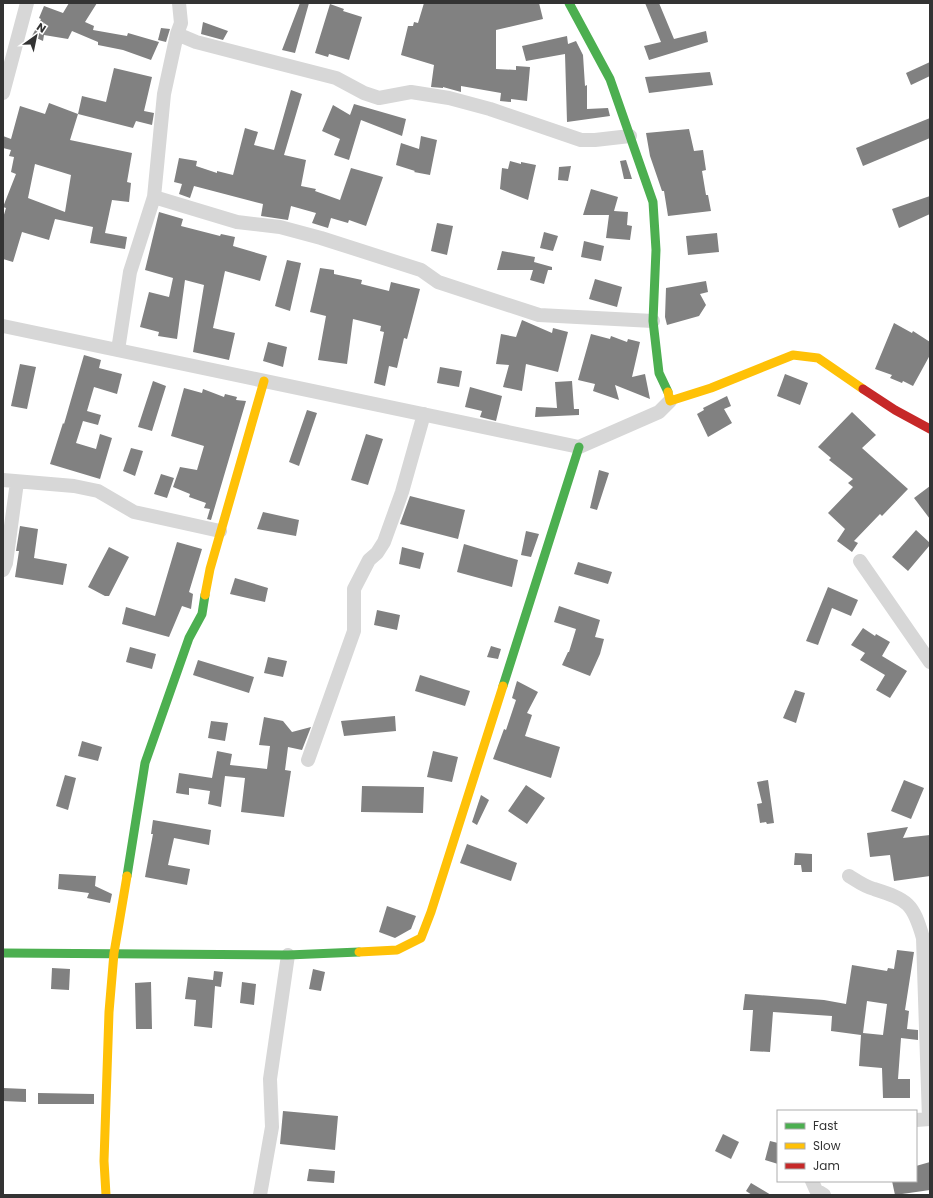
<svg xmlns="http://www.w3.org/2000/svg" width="933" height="1198" font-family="Poppins,sans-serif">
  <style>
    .building { fill: #818181; fill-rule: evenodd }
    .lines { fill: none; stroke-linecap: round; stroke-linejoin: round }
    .street { stroke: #d7d7d7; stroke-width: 14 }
    .fast { stroke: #4caf50; stroke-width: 9 }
    .slow { stroke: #ffc107; stroke-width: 9 }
    .jam { stroke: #c62828; stroke-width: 9 }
  </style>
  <rect width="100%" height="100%" fill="#fff"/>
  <!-- building -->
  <path class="building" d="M 69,3 L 97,3 L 85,22 L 94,26 L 93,30 L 127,36 L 128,33 L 159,42 L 151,60 L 123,50 L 98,45 L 98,42 L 72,31 L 68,39 L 44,35 L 43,41 L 32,36 L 41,19 L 39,18 L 44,6 L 63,13 Z
    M 300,3 L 309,3 L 295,53 L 282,50 Z
    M 424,3 L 539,3 L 543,19 L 496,30 L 496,69 L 516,70 L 516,66 L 530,67 L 527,101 L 511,99 L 511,102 L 500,101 L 501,93 L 461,86 L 461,92 L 443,87 L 443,88 L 431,87 L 434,65 L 401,55 L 408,26 L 413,26 L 414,22 L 418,23 Z
    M 645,3 L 659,3 L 674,39 L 706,31 L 708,42 L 649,60 L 644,46 L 661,42 Z
    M 330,4 L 344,9 L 343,11 L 362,17 L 349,60 L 329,54 L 328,57 L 315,53 Z
    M 203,22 L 228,31 L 223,40 L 201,34 Z
    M 161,28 L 170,29 L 166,42 L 158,40 Z
    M 567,36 L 568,44 L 576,41 L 583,55 L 585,86 L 587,85 L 587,109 L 608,108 L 610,116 L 567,122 L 565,54 L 526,61 L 522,46 Z
    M 930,62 L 930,76 L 911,85 L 906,73 Z
    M 114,68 L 152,77 L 144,111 L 154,113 L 152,125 L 136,121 L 133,128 L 78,114 L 82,96 L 106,102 Z
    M 710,72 L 713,85 L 649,93 L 645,77 Z
    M 291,90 L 302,94 L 284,155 L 306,160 L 301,186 L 316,189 L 315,191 L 340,200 L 351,168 L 383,177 L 366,226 L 349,220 L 348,223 L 331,218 L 328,228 L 312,223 L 316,213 L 291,206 L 288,220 L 261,216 L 263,204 L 194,186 L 190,198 L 179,194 L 182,184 L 174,182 L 179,158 L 197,161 L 196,166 L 217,173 L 217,171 L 233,175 L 245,128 L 258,132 L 254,145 L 274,150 Z
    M 49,103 L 78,114 L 70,140 L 132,153 L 127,182 L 131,183 L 129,202 L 112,200 L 105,233 L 127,237 L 125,249 L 90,243 L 93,227 L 55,219 L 49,240 L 22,232 L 13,262 L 3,259 L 3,218 L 6,208 L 3,207 L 16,174 L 11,172 L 14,157 L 9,156 L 11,150 L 3,148 L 3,136 L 11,139 L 20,106 L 45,114 ZM 35,164 L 71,175 L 65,212 L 28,198 Z
    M 354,104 L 406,119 L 402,136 L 361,120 L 349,160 L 334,155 L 340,139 L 322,131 L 333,105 L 350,115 Z
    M 930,118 L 930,138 L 863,166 L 856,148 Z
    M 689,129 L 694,151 L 703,150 L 706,170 L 702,171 L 706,195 L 708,195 L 711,211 L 668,216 L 664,191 L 662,191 L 650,156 L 646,133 Z
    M 421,136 L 437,140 L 430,175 L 414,172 L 415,171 L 396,165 L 401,143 L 419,149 Z
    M 626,160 L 632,179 L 624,179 L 620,161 Z
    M 510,161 L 521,164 L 521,162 L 536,165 L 528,200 L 500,189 L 502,168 L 508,169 Z
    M 571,166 L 568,181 L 558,180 L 559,167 Z
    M 591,189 L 618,197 L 614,211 L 628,212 L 627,225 L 632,226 L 630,240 L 606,238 L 609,215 L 583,215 Z
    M 930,196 L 930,214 L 899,228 L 892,209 Z
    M 159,212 L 183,219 L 181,226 L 220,236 L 221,234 L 235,237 L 233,246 L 267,256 L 260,281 L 225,271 L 213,328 L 235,333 L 229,360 L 193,352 L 204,285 L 185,280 L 177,339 L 158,336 L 159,332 L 140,327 L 149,292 L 169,297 L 173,278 L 145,270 Z
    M 437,223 L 453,226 L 447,255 L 431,251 Z
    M 544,232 L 558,236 L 553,251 L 540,248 Z
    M 717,233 L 719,252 L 688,255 L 686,236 Z
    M 584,241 L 604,246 L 601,261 L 581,257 Z
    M 502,251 L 535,257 L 534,262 L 552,267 L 552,270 L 548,270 L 544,284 L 530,280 L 533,270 L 497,270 Z
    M 287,260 L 301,263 L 290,311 L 275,306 Z
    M 320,268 L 334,270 L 334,274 L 362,280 L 361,284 L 389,291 L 391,282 L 420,289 L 407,339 L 404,338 L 397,368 L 389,366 L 385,386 L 374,383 L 384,332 L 380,331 L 381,326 L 353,319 L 347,364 L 318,360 L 326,316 L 310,312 Z
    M 595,279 L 622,287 L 617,307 L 589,299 Z
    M 706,281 L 708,292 L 700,294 L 706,305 L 699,316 L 667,325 L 665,317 L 666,288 Z
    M 522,320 L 552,333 L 553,328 L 568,332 L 558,372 L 526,364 L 522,391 L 503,387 L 509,365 L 496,364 L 501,334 L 516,337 Z
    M 894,323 L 912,333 L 913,331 L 930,342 L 930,355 L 913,386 L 903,381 L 902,383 L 890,378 L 892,375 L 875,369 Z
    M 591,334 L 610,339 L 611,336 L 627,342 L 628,339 L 640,342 L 632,377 L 645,374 L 650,399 L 615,385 L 619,400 L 593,391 L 595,384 L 578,380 Z
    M 268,342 L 287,347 L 283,367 L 263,361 Z
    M 84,355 L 101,360 L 99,368 L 122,374 L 117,394 L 94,387 L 87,411 L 101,415 L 98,425 L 83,421 L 76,443 L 96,449 L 100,434 L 112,438 L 100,479 L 50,464 L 63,423 L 64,424 Z
    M 20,364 L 36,367 L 27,409 L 11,406 Z
    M 440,367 L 462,371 L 459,387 L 437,383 Z
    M 785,374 L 808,383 L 800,405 L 777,396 Z
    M 153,381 L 166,386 L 152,431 L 138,427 Z
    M 572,381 L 574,409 L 579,409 L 579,415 L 535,417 L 536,407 L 557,408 L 555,382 Z
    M 470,387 L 502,396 L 496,421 L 480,417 L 482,411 L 465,407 Z
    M 184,388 L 202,393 L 203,389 L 224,397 L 225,394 L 237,397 L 236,400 L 246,401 L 211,520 L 207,519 L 210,509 L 204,508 L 206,503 L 189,497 L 190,494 L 173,487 L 180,467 L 197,470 L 204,446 L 171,436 Z
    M 727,396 L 731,406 L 724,409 L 732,423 L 708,437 L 697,414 L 704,410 L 703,408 Z
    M 307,410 L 317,413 L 299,466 L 289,462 Z
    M 852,412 L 876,435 L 862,448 L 908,489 L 882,516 L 880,514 L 854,541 L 858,543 L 852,552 L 837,541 L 845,529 L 828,513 L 853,487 L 848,483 L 853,479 L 829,460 L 831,458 L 818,447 Z
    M 366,434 L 383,439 L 368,485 L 351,480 Z
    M 131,448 L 143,451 L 135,476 L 123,471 Z
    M 599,470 L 609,473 L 597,510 L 590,508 Z
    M 161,474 L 174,478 L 167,498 L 154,494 Z
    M 930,486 L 930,519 L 914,498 Z
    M 410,496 L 465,510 L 458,539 L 400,524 Z
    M 263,512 L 299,520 L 296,536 L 257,529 Z
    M 20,526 L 38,529 L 34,558 L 67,564 L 63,585 L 15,577 L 19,551 L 16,551 Z
    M 916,530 L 930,543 L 930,545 L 908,571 L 892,557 Z
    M 526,531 L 539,534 L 531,557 L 521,555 Z
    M 177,542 L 202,549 L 189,592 L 193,594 L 191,609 L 182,606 L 169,637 L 122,624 L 126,607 L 155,616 Z
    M 464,544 L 518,560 L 512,587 L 457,572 Z
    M 109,547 L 129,557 L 109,596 L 105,596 L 88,587 Z
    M 402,547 L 424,553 L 420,569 L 399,564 Z
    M 578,562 L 612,572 L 608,584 L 574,574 Z
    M 235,578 L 268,588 L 265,602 L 230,594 Z
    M 828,587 L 858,600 L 851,616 L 832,608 L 818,645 L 806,641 Z
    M 559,606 L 600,620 L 595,637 L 604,639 L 600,654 L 590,676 L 562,665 L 568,652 L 569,652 L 576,629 L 554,622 Z
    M 377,610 L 400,615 L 397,630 L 374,625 Z
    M 863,628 L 875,636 L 876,634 L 890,642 L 882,656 L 907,671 L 890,698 L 876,690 L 885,675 L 860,660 L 865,653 L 851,645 Z
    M 491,646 L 501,649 L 498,659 L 487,657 Z
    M 130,647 L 156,654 L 152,669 L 126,662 Z
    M 268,657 L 287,661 L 283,677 L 264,673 Z
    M 198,660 L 254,677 L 249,693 L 193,675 Z
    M 420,675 L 470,691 L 465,706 L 415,691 Z
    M 517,681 L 538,692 L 527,713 L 532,715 L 525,736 L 560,747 L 551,778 L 493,759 L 504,729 L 506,730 L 516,700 L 512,698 Z
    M 795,690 L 805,693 L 796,723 L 783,718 Z
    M 395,716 L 396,731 L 344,736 L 341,721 Z
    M 264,717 L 283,721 L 292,732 L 311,727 L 302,750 L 288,747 L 285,770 L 291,771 L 284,817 L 241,812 L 245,778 L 225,776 L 221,807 L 208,804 L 210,791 L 189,788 L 189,795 L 176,793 L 179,773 L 212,778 L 217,751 L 232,754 L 230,765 L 267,769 L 270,746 L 259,745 Z
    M 211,721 L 228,723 L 225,741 L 208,738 Z
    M 82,741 L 102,747 L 98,761 L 78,756 Z
    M 433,751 L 458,757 L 452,782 L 427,777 Z
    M 65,775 L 76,778 L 68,810 L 56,806 Z
    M 768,780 L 774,823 L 767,824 L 766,822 L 760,823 L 757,804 L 762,803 L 757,782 Z
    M 904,780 L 924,788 L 911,819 L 891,811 Z
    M 526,785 L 545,798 L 527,824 L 508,811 Z
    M 362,786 L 424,787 L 423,813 L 361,812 Z
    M 481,795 L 489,800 L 477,825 L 472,822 Z
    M 153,820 L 211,830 L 209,845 L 174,838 L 168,865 L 190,869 L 187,885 L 145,877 L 153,834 L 151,834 Z
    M 908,827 L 903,838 L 930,835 L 930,876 L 894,881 L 890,855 L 870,857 L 867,833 Z
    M 467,844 L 517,863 L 511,881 L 460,863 Z
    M 795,853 L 812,854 L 812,872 L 802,872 L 801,865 L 794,865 Z
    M 59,874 L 96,876 L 95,886 L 112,894 L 110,903 L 87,898 L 89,893 L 58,889 Z
    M 387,906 L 416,916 L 411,929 L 395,938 L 379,932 Z
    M 897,950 L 914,952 L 905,1010 L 909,1011 L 907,1029 L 918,1030 L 918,1040 L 901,1038 L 898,1079 L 910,1079 L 910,1098 L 883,1098 L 882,1068 L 859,1066 L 861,1035 L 831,1031 L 832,1016 L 773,1012 L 770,1052 L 750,1051 L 753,1010 L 743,1010 L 745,994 L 824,1000 L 846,1004 L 852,965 L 887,971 L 888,968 L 894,969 ZM 867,1001 L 887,1004 L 883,1035 L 863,1033 Z
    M 52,968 L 70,969 L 69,990 L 51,989 Z
    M 313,969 L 325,972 L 321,991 L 309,989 Z
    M 214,971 L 223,972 L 221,987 L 215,986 L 212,1028 L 194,1026 L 196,1000 L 185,999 L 188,977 L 213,980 Z
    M 151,982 L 152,1029 L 136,1029 L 135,983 Z
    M 242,982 L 256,984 L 254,1005 L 240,1003 Z
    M 3,1088 L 26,1089 L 26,1102 L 3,1101 Z
    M 38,1093 L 94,1094 L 94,1104 L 38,1104 Z
    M 283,1111 L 338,1116 L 335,1150 L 280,1144 Z
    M 723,1134 L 739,1142 L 731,1159 L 715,1151 Z
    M 770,1141 L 778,1143 L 778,1164 L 765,1160 Z
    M 930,1162 L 930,1190 L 895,1195 L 892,1181 L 916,1181 L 916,1166 Z
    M 309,1169 L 335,1171 L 334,1183 L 307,1181 Z
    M 751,1183 L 771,1195 L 752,1195 L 746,1191 Z"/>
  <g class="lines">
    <!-- street -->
    <path class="street" d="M 179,3 L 181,23 L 177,34 L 196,42 L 336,78 L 364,93 L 379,98 L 411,92 L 449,98 L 490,109 L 581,140 L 595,140 L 630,136
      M 3,93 L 27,3
      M 154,197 L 237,222 L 280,227 L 321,238 L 421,270 L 438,282 L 539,315 L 653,321
      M 3,326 L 579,447 L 659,412 L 670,401
      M 118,350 L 130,272 L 154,197 L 164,94 L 177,34
      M 3,480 L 74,486 L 98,491 L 134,512 L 220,531
      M 860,561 L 930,662
      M 3,570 L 6,563 L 17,482
      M 308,760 L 354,631 L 354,589 L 369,560 L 377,553 L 384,542 L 402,492 L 424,414
      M 849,876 C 857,881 865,887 874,889 C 908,900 913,903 923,938 L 929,1119
      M 916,1120 L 930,1119
      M 812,1181 L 816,1190 L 824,1195
      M 260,1195 L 272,1127 L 270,1079 L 288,955"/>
    <!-- fast -->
    <path class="fast" d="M 569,3 L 610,79 L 653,202 L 656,250 L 653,321 L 659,373 L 668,392
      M 503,686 L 579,447
      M 127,876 L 145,763 L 189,638 L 202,614 L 205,595
      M 3,953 L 288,955 L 359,952"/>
    <!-- slow -->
    <path class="slow" d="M 668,392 L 670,401 L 711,388 L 793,355 L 818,358 L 863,389
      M 205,595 L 210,569 L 264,381
      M 359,952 L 397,950 L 421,938 L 431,912 L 503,686
      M 106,1195 L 104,1161 L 109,1012 L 114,953 L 127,876"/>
    <!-- jam -->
    <path class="jam" d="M 863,389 L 895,410 L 930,429"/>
  </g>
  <!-- border -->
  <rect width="933" height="1198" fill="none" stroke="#333333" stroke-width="8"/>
  <!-- legend -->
  <rect x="777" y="1110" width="140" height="72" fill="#ffffff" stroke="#adadad"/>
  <rect x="785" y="1123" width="20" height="6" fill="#4caf50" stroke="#adadad"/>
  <text x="813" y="1130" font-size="12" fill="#333333">Fast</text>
  <rect x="785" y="1143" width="20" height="6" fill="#ffc107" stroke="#adadad"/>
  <text x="813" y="1150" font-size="12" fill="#333333">Slow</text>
  <rect x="785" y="1163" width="20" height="6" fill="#c62828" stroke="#adadad"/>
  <text x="813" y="1170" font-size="12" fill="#333333">Jam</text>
  <!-- north arrow -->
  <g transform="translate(36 36) rotate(33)" stroke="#ffffff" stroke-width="3" paint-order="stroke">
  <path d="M0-3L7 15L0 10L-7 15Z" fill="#333333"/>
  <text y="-6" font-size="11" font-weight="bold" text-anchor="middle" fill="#333333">N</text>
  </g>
</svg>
